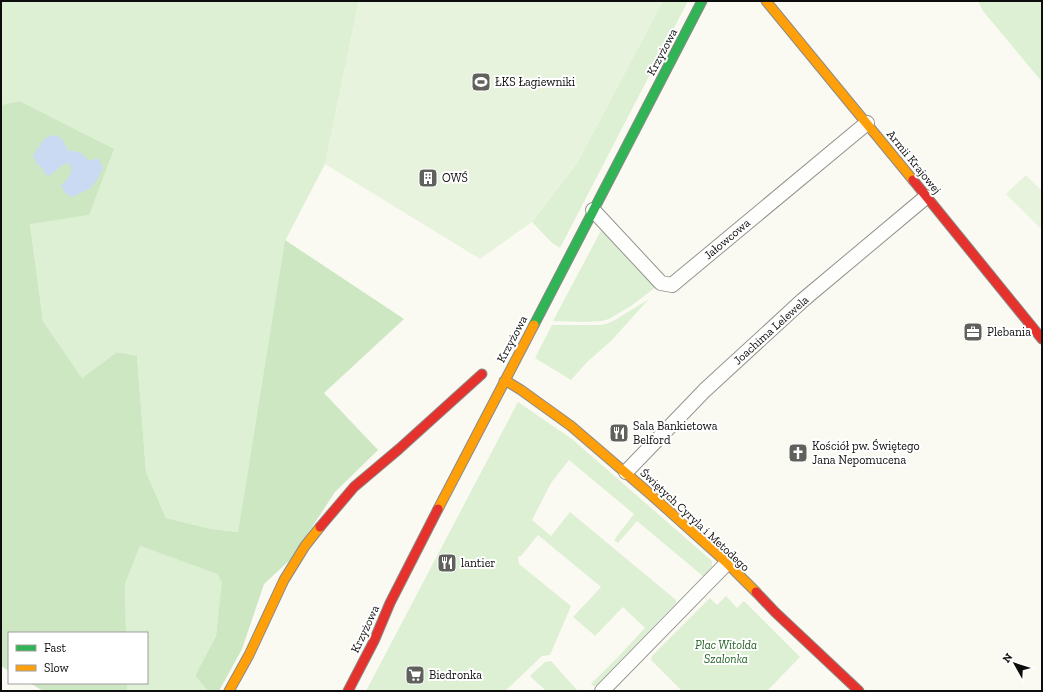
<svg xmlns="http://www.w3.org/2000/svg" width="1043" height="692" font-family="'Zilla Slab',serif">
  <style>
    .green { fill: #ddf0d3 }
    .forest { fill: #cce7c2 }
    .pitch { fill: #e8f3dd }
    .water { fill: #cadaf3 }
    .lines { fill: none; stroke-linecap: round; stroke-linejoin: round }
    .street-casing { stroke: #949490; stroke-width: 16 }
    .fast-casing { stroke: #8a8a87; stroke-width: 11 }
    .slow-casing { stroke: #8a8a87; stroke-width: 11 }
    .jam-casing { stroke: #8a8a87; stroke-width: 11 }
    .street { stroke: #fefefd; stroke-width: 14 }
    .fast { stroke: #30b455; stroke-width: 9 }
    .slow { stroke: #ff9f0a; stroke-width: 9 }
    .jam { stroke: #e5322d; stroke-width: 9 }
    .labels { text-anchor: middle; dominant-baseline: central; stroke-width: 4; stroke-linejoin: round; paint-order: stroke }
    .street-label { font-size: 12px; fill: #0d0d0d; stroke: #fff }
    .poi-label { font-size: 12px; fill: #0d0d0d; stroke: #fff; text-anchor: start }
    .park-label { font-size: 12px; font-style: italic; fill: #216123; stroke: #fff }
  </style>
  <rect width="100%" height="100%" fill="#fafaf2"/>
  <!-- green -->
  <path class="green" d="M 1,1 L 359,1 L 325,164 L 285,241 L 238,532 L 211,529 L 166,518 L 146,472 L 137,356 L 117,352 L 82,378 L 43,321 L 30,223 L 89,215 L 19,101 L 1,105 Z
    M 663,1 L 688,1 L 560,248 L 552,243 L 532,222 L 577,163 Z
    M 978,1 L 1042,1 L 1042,82 L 983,11 Z
    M 605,223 L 661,283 L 631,306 L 609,319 L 602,321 L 583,322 L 553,321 Z
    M 649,299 L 611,341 L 587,362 L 571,380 L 535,358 L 552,325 L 600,325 L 606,324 L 615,320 Z
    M 518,402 L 572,439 L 712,561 L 712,567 L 704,577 L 637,521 L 618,543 L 614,540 L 634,514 L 569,460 L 551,483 L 532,520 L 551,536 L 570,512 L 676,600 L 676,603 L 596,686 L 593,686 L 591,684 L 618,657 L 645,628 L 623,607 L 595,636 L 593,634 L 573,617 L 601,587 L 538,535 L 521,556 L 518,557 L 519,564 L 571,606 L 550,655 L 542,656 L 505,691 L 489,691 L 486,689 L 485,691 L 366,691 Z
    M 140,546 L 217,574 L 223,582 L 216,636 L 195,676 L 208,691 L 127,691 L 127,683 L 147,683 L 147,633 L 126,633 L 125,584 Z
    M 726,596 L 737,608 L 744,601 L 800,657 L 767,691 L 682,691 L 651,660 L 652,656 L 710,598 L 717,605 Z
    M 551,661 L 577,690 L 577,691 L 546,691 L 530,676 L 545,662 Z"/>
  <!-- forest -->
  <path class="forest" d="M 19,101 L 114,149 L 89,215 L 30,224 L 43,321 L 82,378 L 117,352 L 137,356 L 146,472 L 166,518 L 211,529 L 238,532 L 285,240 L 404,319 L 324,393 L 378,450 L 335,492 L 291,559 L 264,584 L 242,649 L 219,691 L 208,691 L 195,676 L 216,636 L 222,582 L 217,574 L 140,546 L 125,584 L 126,633 L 9,633 L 9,671 L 1,666 L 1,105 Z
    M 30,683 L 127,683 L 127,691 L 43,691 Z"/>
  <!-- pitch -->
  <path class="pitch" d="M 359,1 L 663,1 L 577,163 L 532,222 L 480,259 L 325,164 Z
    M 1026,175 L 1042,191 L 1042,230 L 1006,194 Z"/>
  <!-- water -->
  <path class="water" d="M 53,135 C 62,136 64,143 68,150 L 81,153 L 88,160 L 99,159 L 103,168 L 97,180 L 89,189 L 72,197 L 65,193 L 61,185 L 67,180 L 72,170 L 69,163 L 64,164 L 49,176 L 45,174 L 42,168 L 37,164 L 33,155 C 34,153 35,152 37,150 C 42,142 43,138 53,135 Z"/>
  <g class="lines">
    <!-- street casing -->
    <g class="street-casing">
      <path id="street" d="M 593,210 L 661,283 L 672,285 L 867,123
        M 626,472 L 705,390 L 803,300 L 926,197
        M 602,691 L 727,563"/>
    </g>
    <!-- fast casing -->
    <g class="fast-casing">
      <path id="fast" d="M 534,325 L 702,1"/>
    </g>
    <!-- slow casing -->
    <g class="slow-casing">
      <path id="slow" d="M 766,1 L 913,180
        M 504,381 L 508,382 L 521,390 L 571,426 L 649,493 L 727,563 L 756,592
        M 438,509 L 534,325
        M 229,691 L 249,655 L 284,580 L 305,546 L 320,527"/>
    </g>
    <!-- jam casing -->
    <g class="jam-casing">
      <path id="jam" d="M 913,180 L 1042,339
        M 320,527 L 354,487 L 399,449 L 482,374
        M 756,592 L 775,612 L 859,691
        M 348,691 L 374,641 L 390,603 L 438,509"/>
    </g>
    <!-- street -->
    <use href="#street" class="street"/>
    <!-- fast -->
    <use href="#fast" class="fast"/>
    <!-- slow -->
    <use href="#slow" class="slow"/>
    <!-- jam -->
    <use href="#jam" class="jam"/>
  </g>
  <!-- icons -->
  <defs>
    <g id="stadium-square" transform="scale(1)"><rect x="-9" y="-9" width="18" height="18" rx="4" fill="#60605d" stroke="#fff"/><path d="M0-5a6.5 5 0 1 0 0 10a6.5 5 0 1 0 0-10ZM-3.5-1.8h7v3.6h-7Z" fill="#fff"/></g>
    <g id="building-square" transform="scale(1)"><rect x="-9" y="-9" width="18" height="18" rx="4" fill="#60605d" stroke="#fff"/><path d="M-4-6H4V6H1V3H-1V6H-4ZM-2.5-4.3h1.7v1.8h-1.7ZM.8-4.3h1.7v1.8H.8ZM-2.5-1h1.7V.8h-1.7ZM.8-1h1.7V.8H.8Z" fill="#fff"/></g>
    <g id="office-square" transform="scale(1)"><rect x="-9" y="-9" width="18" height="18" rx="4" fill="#60605d" stroke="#fff"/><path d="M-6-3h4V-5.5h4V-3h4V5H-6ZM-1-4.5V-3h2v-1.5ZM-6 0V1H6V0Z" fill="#fff"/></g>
    <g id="restaurant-square" transform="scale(1)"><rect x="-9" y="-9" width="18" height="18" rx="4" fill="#60605d" stroke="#fff"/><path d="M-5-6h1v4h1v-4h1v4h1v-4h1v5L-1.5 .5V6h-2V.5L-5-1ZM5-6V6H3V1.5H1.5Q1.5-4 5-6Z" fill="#fff"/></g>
    <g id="church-square" transform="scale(1)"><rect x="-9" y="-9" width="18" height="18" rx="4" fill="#60605d" stroke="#fff"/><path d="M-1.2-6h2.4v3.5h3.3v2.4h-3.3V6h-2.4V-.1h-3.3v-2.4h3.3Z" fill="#fff"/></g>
    <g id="supermarket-square" transform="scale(1)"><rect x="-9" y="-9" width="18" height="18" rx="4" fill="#60605d" stroke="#fff"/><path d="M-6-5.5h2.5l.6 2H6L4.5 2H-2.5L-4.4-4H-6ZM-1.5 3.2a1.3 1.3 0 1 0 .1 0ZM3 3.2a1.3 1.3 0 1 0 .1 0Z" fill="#fff"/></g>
  </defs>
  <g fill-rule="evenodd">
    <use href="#stadium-square" x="481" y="82"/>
    <use href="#building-square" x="428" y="178"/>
    <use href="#office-square" x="973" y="332"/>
    <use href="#restaurant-square" x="619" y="433"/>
    <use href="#church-square" x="798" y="453"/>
    <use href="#restaurant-square" x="447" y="563"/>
    <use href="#supermarket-square" x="415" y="675"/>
  </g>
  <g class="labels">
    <!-- street labels -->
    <g class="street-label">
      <text transform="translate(662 52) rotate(-62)">Krzyżowa</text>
      <text transform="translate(914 162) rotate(51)">Armii Krajowej</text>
      <text transform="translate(727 239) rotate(-40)">Jałowcowa</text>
      <text transform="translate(771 330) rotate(-42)">Joachima Lelewela</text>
      <text transform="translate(512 339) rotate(-62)">Krzyżowa</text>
      <text transform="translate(695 520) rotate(43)">Świętych Cyryla i Metodego</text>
      <text transform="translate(365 629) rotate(-65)">Krzyżowa</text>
    </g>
    <!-- poi labels -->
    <g class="poi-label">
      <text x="495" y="82">ŁKS Łagiewniki</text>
      <text x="442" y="178">OWŚ</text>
      <text x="987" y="332">Plebania</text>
      <text x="633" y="426">Sala Bankietowa<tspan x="633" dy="14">Belford</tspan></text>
      <text x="812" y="446">Kościół pw. Świętego<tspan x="812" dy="14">Jana Nepomucena</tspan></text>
      <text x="461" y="563">lantier</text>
      <text x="429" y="675">Biedronka</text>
    </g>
    <!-- park labels -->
    <g class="park-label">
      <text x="726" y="645">Plac Witolda<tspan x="726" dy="14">Szalonka</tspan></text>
    </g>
  </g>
  <!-- border -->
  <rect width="1043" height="692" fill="none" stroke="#0d0d0d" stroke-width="4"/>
  <!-- legend -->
  <rect x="8" y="632" width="140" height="52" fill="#ffffff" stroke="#9e9e9e"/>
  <rect x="16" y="645" width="20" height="6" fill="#30b455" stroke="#9e9e9e"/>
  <text x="44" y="652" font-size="12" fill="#0d0d0d">Fast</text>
  <rect x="16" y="665" width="20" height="6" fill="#ff9f0a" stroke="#9e9e9e"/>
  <text x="44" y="672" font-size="12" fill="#0d0d0d">Slow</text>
  <!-- north arrow -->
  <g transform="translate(1015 664) rotate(309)" stroke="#ffffff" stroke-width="3" paint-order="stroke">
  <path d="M0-3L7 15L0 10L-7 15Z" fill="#0d0d0d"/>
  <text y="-6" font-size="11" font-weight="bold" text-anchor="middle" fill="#0d0d0d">N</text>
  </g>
</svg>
